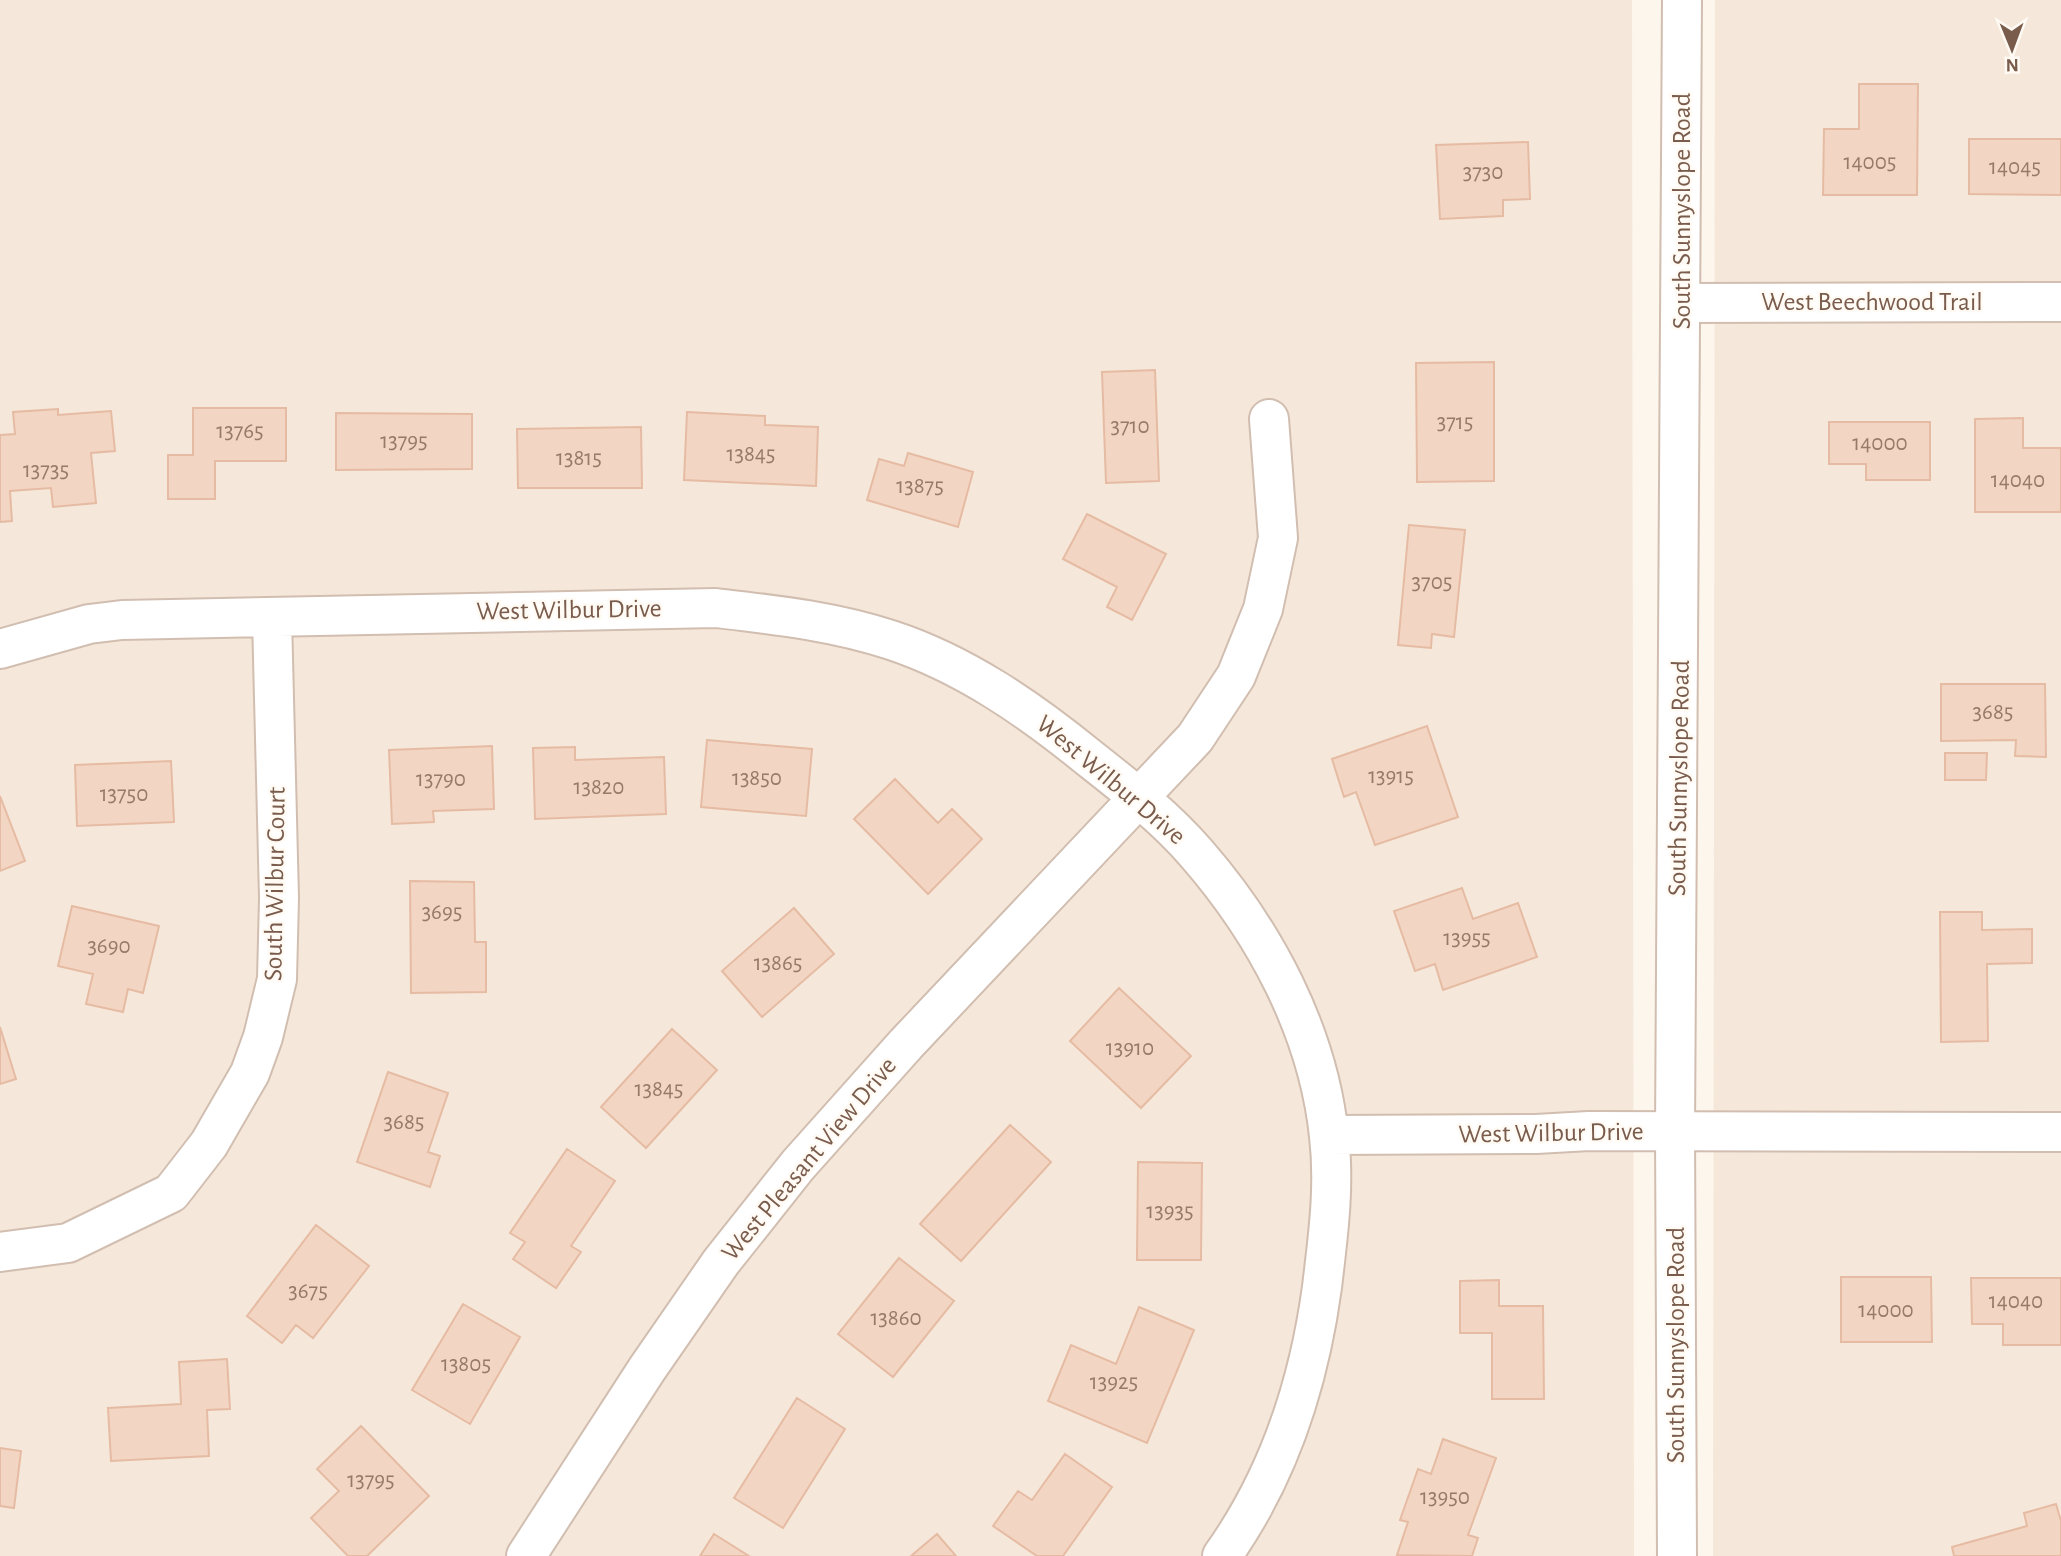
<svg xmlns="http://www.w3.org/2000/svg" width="2061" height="1556" font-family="'Alegreya Sans',sans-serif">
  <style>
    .residential { fill: #f5e8da }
    .building { fill: #f3d5c3; stroke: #e6bba3; stroke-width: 2 }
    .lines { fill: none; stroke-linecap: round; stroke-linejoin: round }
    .minor-casing { stroke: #d1beb0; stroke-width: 42 }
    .tertiary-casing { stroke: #d1beb0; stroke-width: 42 }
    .minor { stroke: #fff; stroke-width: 38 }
    .tertiary { stroke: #fff; stroke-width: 38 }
    .labels { text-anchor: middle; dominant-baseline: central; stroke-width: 5; stroke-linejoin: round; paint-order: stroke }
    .number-label { font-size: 23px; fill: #987a6a }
    .street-label { font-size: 26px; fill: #7a5c4d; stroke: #fffaf3 }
  </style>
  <rect width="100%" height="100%" fill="#fdf6ec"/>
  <!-- residential -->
  <path class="residential" d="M 0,0 L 1632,0 L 1634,1556 L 0,1556 Z
    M 1715,0 L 2061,0 L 2061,1556 L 1713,1556 Z"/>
  <!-- building -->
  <path class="building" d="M 1859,84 L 1918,84 L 1917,195 L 1823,195 L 1824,129 L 1859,129 Z
    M 1969,139 L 2061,139 L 2061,195 L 1969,194 Z
    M 1528,142 L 1530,199 L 1503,200 L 1503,216 L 1440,219 L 1436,145 Z
    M 1494,362 L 1494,481 L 1417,482 L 1416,363 Z
    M 1155,370 L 1159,481 L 1106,483 L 1102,372 Z
    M 193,408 L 286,408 L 286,461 L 215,461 L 215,499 L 168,499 L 168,455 L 193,455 Z
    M 58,409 L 58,415 L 111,411 L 115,451 L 91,453 L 96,503 L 53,507 L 51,488 L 10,491 L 12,521 L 0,522 L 0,435 L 15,434 L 13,412 Z
    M 687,412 L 765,416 L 765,425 L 818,427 L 816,486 L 684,480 Z
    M 336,413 L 472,414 L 472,469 L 336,470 Z
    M 2023,418 L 2023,448 L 2061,448 L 2061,512 L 1975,512 L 1975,419 Z
    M 1829,422 L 1930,422 L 1930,480 L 1866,480 L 1866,464 L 1829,464 Z
    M 641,427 L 642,488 L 518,488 L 517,429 Z
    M 908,453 L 973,472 L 958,527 L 867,500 L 879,459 L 904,466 Z
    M 1087,514 L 1166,554 L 1132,620 L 1107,607 L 1117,587 L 1063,559 Z
    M 1409,525 L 1465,530 L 1454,637 L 1432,634 L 1431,648 L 1398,645 Z
    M 1941,684 L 2045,684 L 2046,757 L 2015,756 L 2016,740 L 1941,741 Z
    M 1427,726 L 1458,817 L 1375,845 L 1356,792 L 1344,797 L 1332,759 Z
    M 707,740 L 812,749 L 806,816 L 701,807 Z
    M 492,746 L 494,809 L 433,811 L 434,822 L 392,824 L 389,750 Z
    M 575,747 L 575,760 L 664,757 L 666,814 L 535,819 L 533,748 Z
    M 1945,753 L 1987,753 L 1986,780 L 1945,780 Z
    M 171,761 L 174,822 L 77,826 L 75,765 Z
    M 895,779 L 938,823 L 952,809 L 982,839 L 928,894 L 854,819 Z
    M 0,796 L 25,861 L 0,871 Z
    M 410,881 L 474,882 L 475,942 L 486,942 L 486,992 L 411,993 Z
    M 1462,888 L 1473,919 L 1518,903 L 1537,957 L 1443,990 L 1435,964 L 1415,971 L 1394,911 Z
    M 72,906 L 159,926 L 143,993 L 128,989 L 123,1012 L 86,1004 L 93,974 L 58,966 Z
    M 794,908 L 834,954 L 762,1017 L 722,971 Z
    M 1940,912 L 1982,912 L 1982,930 L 2032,929 L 2032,963 L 1987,964 L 1988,1041 L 1941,1042 Z
    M 1119,988 L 1191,1056 L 1141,1108 L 1070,1041 Z
    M 0,1027 L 16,1079 L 0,1084 Z
    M 672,1029 L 717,1070 L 646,1148 L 601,1107 Z
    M 388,1072 L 448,1093 L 428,1152 L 440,1156 L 430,1187 L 357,1162 Z
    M 1010,1125 L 1051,1162 L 961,1261 L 920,1224 Z
    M 567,1149 L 615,1181 L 571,1246 L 581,1252 L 556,1288 L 513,1259 L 525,1242 L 510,1233 Z
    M 1138,1162 L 1202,1163 L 1201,1260 L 1137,1260 Z
    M 316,1225 L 369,1266 L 313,1338 L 296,1325 L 282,1343 L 247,1316 Z
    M 899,1258 L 954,1301 L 893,1377 L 838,1334 Z
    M 1841,1277 L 1931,1277 L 1932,1342 L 1841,1342 Z
    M 1971,1278 L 2061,1278 L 2061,1345 L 2003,1345 L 2003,1324 L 1972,1324 Z
    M 1499,1280 L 1499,1306 L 1543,1306 L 1544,1399 L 1492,1399 L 1492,1333 L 1460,1333 L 1460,1281 Z
    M 463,1304 L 520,1337 L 470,1424 L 412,1390 Z
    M 1139,1307 L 1194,1330 L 1147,1443 L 1048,1401 L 1071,1345 L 1116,1364 Z
    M 227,1359 L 230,1409 L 207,1410 L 209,1456 L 111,1461 L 108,1408 L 181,1404 L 179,1362 Z
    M 797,1398 L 845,1429 L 783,1528 L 734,1498 Z
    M 361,1426 L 429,1496 L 367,1556 L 348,1556 L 311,1518 L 339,1491 L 317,1469 Z
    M 1443,1439 L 1496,1458 L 1468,1535 L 1478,1538 L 1472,1556 L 1397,1555 L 1408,1522 L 1400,1520 L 1418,1469 L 1431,1474 Z
    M 0,1448 L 21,1451 L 14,1508 L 0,1506 Z
    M 1065,1454 L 1112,1487 L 1063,1556 L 1037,1556 L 993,1526 L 1018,1491 L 1032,1500 Z
    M 2056,1504 L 2061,1521 L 2061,1556 L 1954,1556 L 1952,1547 L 2027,1526 L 2024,1513 Z
    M 714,1534 L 749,1556 L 700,1556 Z
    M 937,1534 L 956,1556 L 911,1556 Z"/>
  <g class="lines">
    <!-- minor casing -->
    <g class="minor-casing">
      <path id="minor" d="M 1683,303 L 2061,302
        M 0,649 L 89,624 L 122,620 L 716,608 C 776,615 833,621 891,640 C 964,664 1029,709 1088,757 C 1126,787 1165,817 1196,853 C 1265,932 1318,1031 1329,1136 C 1335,1187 1328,1236 1322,1287 C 1309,1383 1279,1476 1222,1556
        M 1329,1135 L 1536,1134 L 1589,1131 L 2061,1132
        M 0,1252 L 68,1243 L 171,1193 L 209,1144 L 250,1073 L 263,1037 L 277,979 L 279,898 L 272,618
        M 526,1556 L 647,1369 L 721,1262 L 798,1165 L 906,1044 L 1195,738 L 1236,676 L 1263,609 L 1278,538 L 1269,419"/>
    </g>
    <!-- tertiary casing -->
    <g class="tertiary-casing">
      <path id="tertiary" d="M 1677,1556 L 1675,1131 L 1682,0"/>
    </g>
    <!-- minor -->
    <use href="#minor" class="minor"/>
    <!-- tertiary -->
    <use href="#tertiary" class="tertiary"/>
  </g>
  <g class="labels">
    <!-- number labels -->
    <g class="number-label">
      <text x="1870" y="162">14005</text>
      <text x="2015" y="167">14045</text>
      <text x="1483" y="172">3730</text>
      <text x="1455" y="422">3715</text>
      <text x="1130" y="426">3710</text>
      <text x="240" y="431">13765</text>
      <text x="404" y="441">13795</text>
      <text x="1880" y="443">14000</text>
      <text x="751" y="454">13845</text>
      <text x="579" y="458">13815</text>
      <text x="46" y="470">13735</text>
      <text x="2018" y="480">14040</text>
      <text x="920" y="486">13875</text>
      <text x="1432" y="582">3705</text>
      <text x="1993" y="712">3685</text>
      <text x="1391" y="776">13915</text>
      <text x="757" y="778">13850</text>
      <text x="441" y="779">13790</text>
      <text x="599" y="787">13820</text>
      <text x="124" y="794">13750</text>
      <text x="442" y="912">3695</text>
      <text x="1467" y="938">13955</text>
      <text x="109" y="946">3690</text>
      <text x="778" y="963">13865</text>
      <text x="1130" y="1048">13910</text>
      <text x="659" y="1089">13845</text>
      <text x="404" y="1122">3685</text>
      <text x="1170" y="1211">13935</text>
      <text x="308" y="1291">3675</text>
      <text x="2016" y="1301">14040</text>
      <text x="1886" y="1310">14000</text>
      <text x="896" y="1318">13860</text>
      <text x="466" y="1364">13805</text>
      <text x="1114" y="1382">13925</text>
      <text x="371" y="1480">13795</text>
      <text x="1445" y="1497">13950</text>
    </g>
    <!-- street labels -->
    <g class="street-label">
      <text transform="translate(1682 211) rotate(-90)">South Sunnyslope Road</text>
      <text x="1872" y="302">West Beechwood Trail</text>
      <text transform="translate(569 610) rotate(-1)">West Wilbur Drive</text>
      <text transform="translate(1679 778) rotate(-89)">South Sunnyslope Road</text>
      <text transform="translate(1111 780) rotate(40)">West Wilbur Drive</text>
      <text transform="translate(275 884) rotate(-89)">South Wilbur Court</text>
      <text transform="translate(1551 1133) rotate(-1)">West Wilbur Drive</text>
      <text transform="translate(809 1159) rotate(-50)">West Pleasant View Drive</text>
      <text transform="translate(1676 1345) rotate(-90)">South Sunnyslope Road</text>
    </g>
  </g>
  <!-- north arrow -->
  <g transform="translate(2012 49) rotate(179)" stroke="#fffaf3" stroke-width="5" paint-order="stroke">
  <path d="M0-5L12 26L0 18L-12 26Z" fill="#7a5c4d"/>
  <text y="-10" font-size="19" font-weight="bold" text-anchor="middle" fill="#7a5c4d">N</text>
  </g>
</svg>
